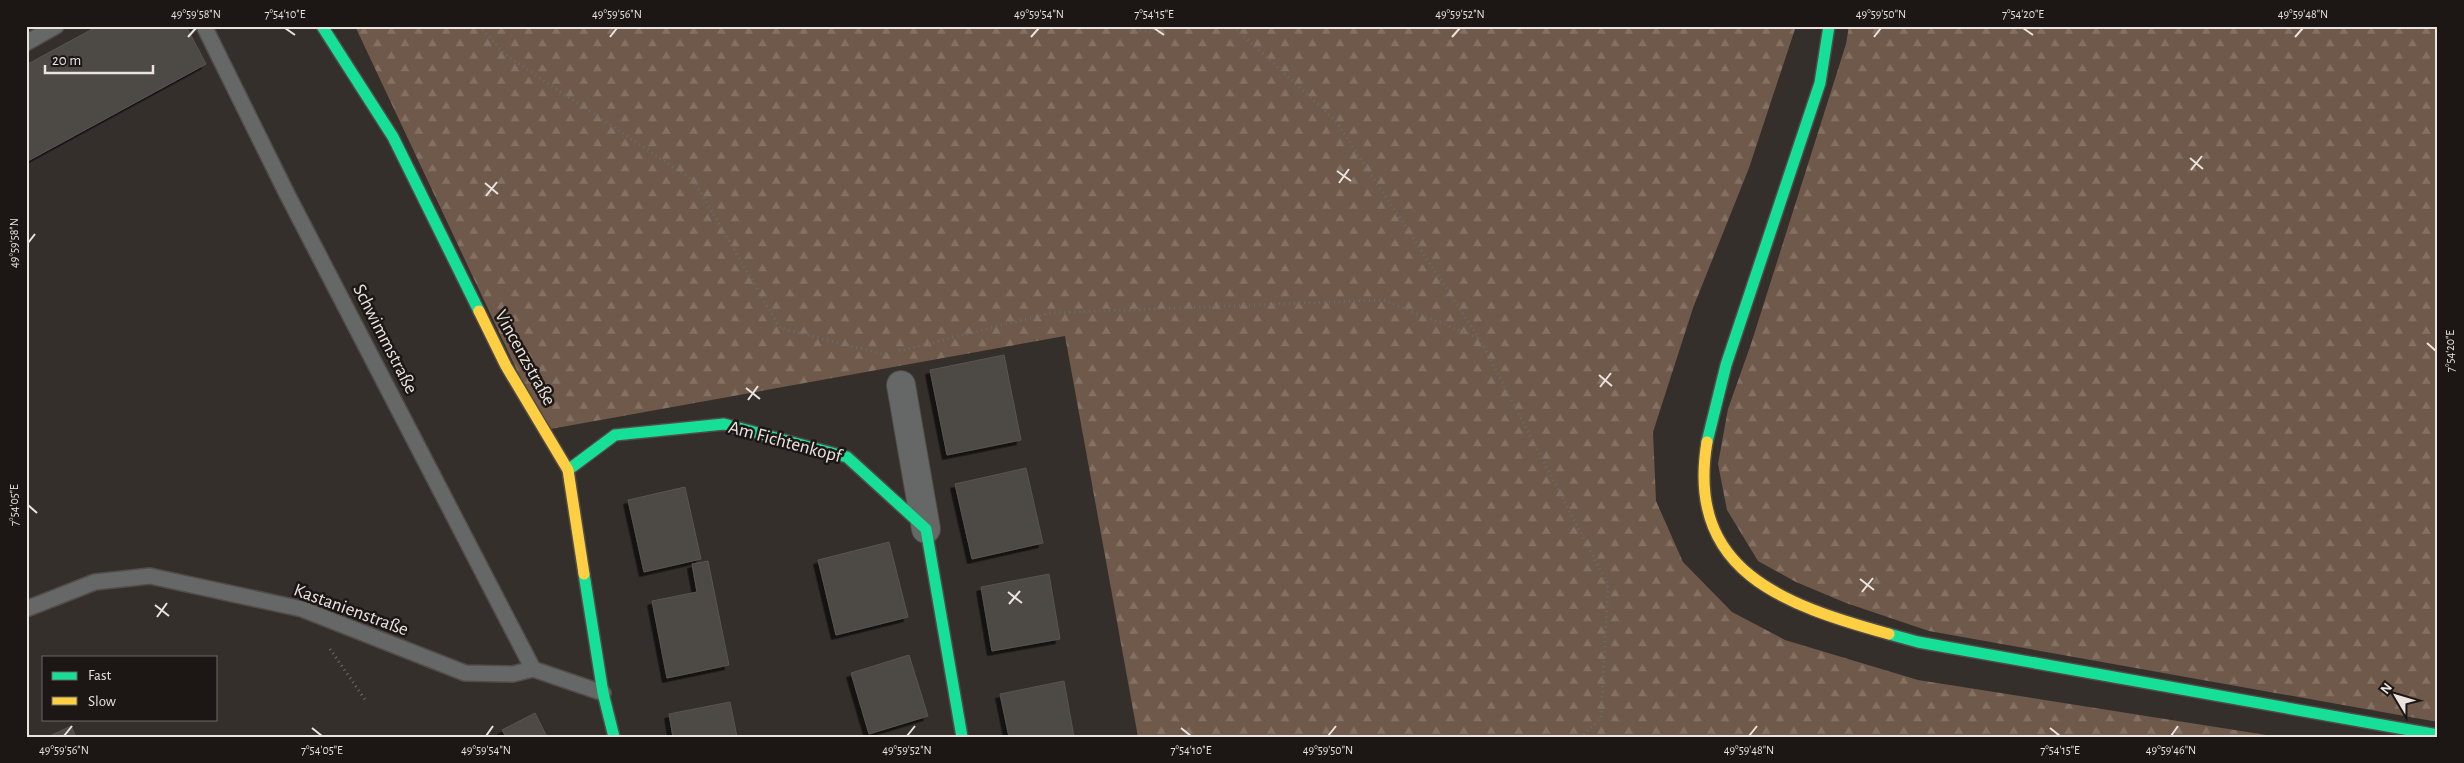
<svg xmlns="http://www.w3.org/2000/svg" width="2464" height="763" font-family="'Alegreya Sans',sans-serif">
  <style>
    .forest { fill: url(#forest-firs) }
    .building { fill: #4d4844; stroke: #595450; filter: url(#shadow) }
    .lines { fill: none; stroke-linecap: round; stroke-linejoin: round }
    .lane-casing { stroke: #514c48; stroke-width: 18 }
    .street-casing { stroke: #514c48; stroke-width: 30 }
    .fast-casing { stroke: #514c48; stroke-width: 14 }
    .slow-casing { stroke: #514c48; stroke-width: 14 }
    .path { stroke: #6c6c6b; stroke-width: 3; stroke-dasharray: 1 4; stroke-linecap: butt }
    .lane { stroke: #666867; stroke-width: 15 }
    .street { stroke: #666867; stroke-width: 28 }
    .fast { stroke: #16e098; stroke-width: 11 }
    .slow { stroke: #ffcf43; stroke-width: 11 }
    .ticks { fill: none; stroke: #eae3de; stroke-width: 2 }
    .labels { text-anchor: middle; dominant-baseline: central; stroke-width: 5; stroke-linejoin: round; paint-order: stroke }
    .street-label { font-size: 19px; fill: #eae3de; stroke: #1c1714 }
    .neatline { fill: none; stroke: #eae3de; stroke-width: 2 }
    .ticks-label { font-size: 12px; text-anchor: middle; fill: #eae3de }
  </style>
  <defs>
    <pattern id="forest-firs" width="22" height="20" patternUnits="userSpaceOnUse" patternTransform="scale(1.25)"><rect width="22" height="20" fill="#6f594a"/><path d="M5 1l3.5 6h-7zM16 11l3.5 6h-7z" fill="#847164"/></pattern>
    <filter id="shadow"><feDropShadow dx="-4.5" dy="4.5" stdDeviation="0" flood-color="#0009"/></filter>
  </defs>
  <rect width="100%" height="100%" fill="#352f2b"/>
  <!-- forest -->
  <path class="forest" d="M 355,26 L 1796,26 L 1749,168 L 1693,308 L 1653,432 L 1656,501 L 1683,562 L 1732,612 L 1785,640 L 1918,680 L 2279,737 L 1138,737 L 1065,336 L 545,430 Z
    M 1849,26 L 2438,26 L 2438,722 L 1929,631 L 1846,603 L 1796,582 L 1758,561 L 1727,510 L 1718,464 L 1728,409 L 1751,344 L 1846,44 Z"/>
  <!-- building -->
  <path class="building" d="M 98,26 L 186,26 L 206,64 L 26,162 L 26,65 Z
    M 1004,355 L 1021,440 L 947,455 L 930,370 Z
    M 1026,468 L 1043,543 L 972,559 L 955,484 Z
    M 685,487 L 701,559 L 644,572 L 628,500 Z
    M 889,542 L 908,617 L 836,635 L 818,560 Z
    M 708,561 L 729,665 L 667,678 L 652,601 L 697,592 L 692,564 Z
    M 1049,574 L 1060,639 L 992,651 L 981,587 Z
    M 909,655 L 928,716 L 869,734 L 851,673 Z
    M 1064,681 L 1074,737 L 1009,737 L 1000,694 Z
    M 730,702 L 737,737 L 673,737 L 669,714 Z
    M 535,713 L 547,737 L 506,737 L 502,730 Z
    M 71,726 L 76,737 L 48,737 Z"/>
  <g class="lines">
    <!-- lane casing -->
    <g class="lane-casing">
      <path id="lane" d="M 204,26 L 287,194 L 533,669
        M 26,43 L 56,26
        M 26,609 L 95,582 L 150,576 L 302,609 L 465,673 L 513,674 L 533,669 L 603,693"/>
    </g>
    <!-- street casing -->
    <g class="street-casing">
      <path id="street" d="M 901,385 L 926,529"/>
    </g>
    <!-- fast casing -->
    <g class="fast-casing">
      <path id="fast" d="M 322,26 L 393,137 L 479,311
        M 1707,442 L 1726,365 L 1820,83 L 1829,26
        M 568,470 L 615,435 L 724,424 L 847,457 L 926,529 L 962,737
        M 584,574 L 603,693 L 614,737
        M 1889,634 L 1918,642 L 2438,735"/>
    </g>
    <!-- slow casing -->
    <g class="slow-casing">
      <path id="slow" d="M 479,311 L 506,366 L 568,470 L 584,574
        M 1707,442 C 1685,572 1785,605 1889,634"/>
    </g>
    <!-- path -->
    <path class="path" d="M 479,26 L 507,56 L 694,181 L 780,328 L 886,355
      M 1105,26 L 1153,32 L 1155,26
      M 1233,26 L 1335,120 L 1479,338 L 1608,585 L 1601,718 L 1581,737
      M 899,351 L 1051,313 L 1383,300 L 1479,338
      M 330,649 L 366,701"/>
    <!-- lane -->
    <use href="#lane" class="lane"/>
    <!-- street -->
    <use href="#street" class="street"/>
    <!-- fast -->
    <use href="#fast" class="fast"/>
    <!-- slow -->
    <use href="#slow" class="slow"/>
  </g>
  <!-- ticks -->
  <path class="ticks" d="M 285,28 L 295,35M 1154,28 L 1164,35M 2023,28 L 2033,35M 188,37 L 196,28M 610,37 L 617,28M 1031,37 L 1039,28M 1452,37 L 1460,28M 1874,37 L 1881,28M 2295,37 L 2303,28M 2190,158 L 2203,169M 2191,170 L 2202,156M 1337,171 L 1351,181M 485,183 L 498,194M 1339,183 L 1349,169M 486,196 L 497,182M 28,243 L 35,234M 2427,343 L 2436,351M 1599,375 L 1612,386M 1600,387 L 1611,373M 746,388 L 760,399M 748,400 L 758,386M 28,505 L 37,513M 1860,579 L 1874,590M 1008,592 L 1022,603M 1862,592 L 1873,578M 1009,604 L 1020,591M 155,605 L 169,616M 157,617 L 167,603M 312,728 L 322,736M 1181,728 L 1191,736M 2050,728 L 2060,736M 64,736 L 72,726M 486,736 L 493,726M 907,736 L 915,726M 1328,736 L 1336,726M 1749,736 L 1757,726M 2171,736 L 2178,726"/>
  <g class="labels">
    <!-- street labels -->
    <g class="street-label">
      <text transform="translate(385 339) rotate(63)">Schwimmstraße</text>
      <text transform="translate(525 358) rotate(61)">Vincenzstraße</text>
      <text transform="translate(785 442) rotate(15)">Am Fichtenkopf</text>
      <text transform="translate(351 610) rotate(20)">Kastanienstraße</text>
    </g>
  </g>
  <!-- border -->
  <rect width="2464" height="763" fill="none" stroke="#1c1714" stroke-width="55"/>
  <!-- legend -->
  <rect x="42" y="656" width="175" height="65" fill="#1c1714" stroke="#6e6965"/>
  <rect x="52" y="672" width="25" height="8" fill="#16e098" stroke="#6e6965"/>
  <text x="88" y="680" font-size="15" fill="#eae3de">Fast</text>
  <rect x="52" y="697" width="25" height="8" fill="#ffcf43" stroke="#6e6965"/>
  <text x="88" y="706" font-size="15" fill="#eae3de">Slow</text>
  <!-- north arrow -->
  <g transform="translate(2396 696) rotate(308)" stroke="#1c1714" stroke-width="4" paint-order="stroke">
  <path d="M0-4L9 19L0 12L-9 19Z" fill="#eae3de"/>
  <text y="-8" font-size="14" font-weight="bold" text-anchor="middle" fill="#eae3de">N</text>
  </g>
  <!-- scale -->
  <path d="M45 65v8h108v-8" fill="none" stroke="#eae3de" stroke-width="2.5"/>
  <text x="52" y="65" font-size="15" fill="#eae3de" stroke="#1c1714" stroke-width="4" paint-order="stroke">20 m</text>
  <rect x="28" y="28" width="2408" height="708" class="neatline"/>
  <g class="ticks-label">
    <text x="196" y="18">49°59'58"N</text>
    <text x="285" y="18">7°54'10"E</text>
    <text x="617" y="18">49°59'56"N</text>
    <text x="1039" y="18">49°59'54"N</text>
    <text x="1154" y="18">7°54'15"E</text>
    <text x="1460" y="18">49°59'52"N</text>
    <text x="1881" y="18">49°59'50"N</text>
    <text x="2023" y="18">7°54'20"E</text>
    <text x="2303" y="18">49°59'48"N</text>
    <text transform="translate(14 243) rotate(-90)" y="4">49°59'58"N</text>
    <text transform="translate(2450 351) rotate(-90)" y="4">7°54'20"E</text>
    <text transform="translate(14 505) rotate(-90)" y="4">7°54'05"E</text>
    <text x="64" y="754">49°59'56"N</text>
    <text x="322" y="754">7°54'05"E</text>
    <text x="486" y="754">49°59'54"N</text>
    <text x="907" y="754">49°59'52"N</text>
    <text x="1191" y="754">7°54'10"E</text>
    <text x="1328" y="754">49°59'50"N</text>
    <text x="1749" y="754">49°59'48"N</text>
    <text x="2060" y="754">7°54'15"E</text>
    <text x="2171" y="754">49°59'46"N</text>
  </g>
</svg>
